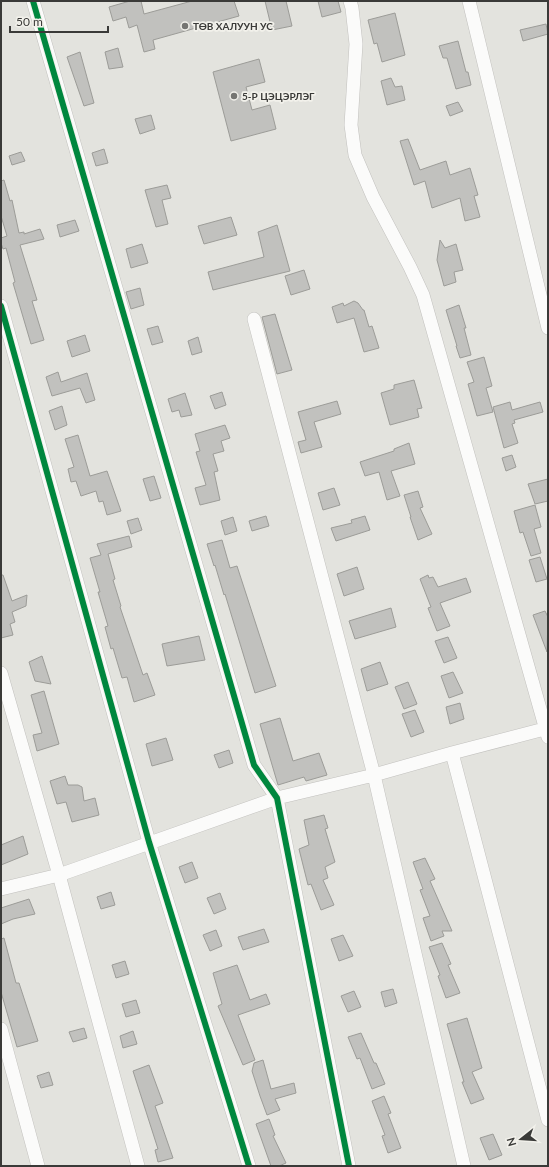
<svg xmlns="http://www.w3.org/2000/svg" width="549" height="1167" font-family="Lato,sans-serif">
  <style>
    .building { fill: #c1c1be; stroke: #9c9c98 }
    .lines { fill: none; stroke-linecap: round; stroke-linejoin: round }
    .street-casing { stroke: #c2c1be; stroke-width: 14 }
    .street { stroke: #fbfbfa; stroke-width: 13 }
    .cycleway-casing { stroke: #f2f1eb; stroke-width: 8 }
    .cycleway { stroke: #00873e; stroke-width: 6 }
    .poi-dot { fill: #757572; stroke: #f2f1eb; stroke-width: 1.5 }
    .labels { text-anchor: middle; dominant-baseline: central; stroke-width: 3.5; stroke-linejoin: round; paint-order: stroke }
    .poi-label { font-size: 10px; font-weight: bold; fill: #3a3a38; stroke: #f2f1eb; text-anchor: start }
  </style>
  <rect width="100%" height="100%" fill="#e3e3de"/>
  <!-- building -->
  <path class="building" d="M 130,1 L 141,1 L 144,14 L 192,1 L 234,1 L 239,16 L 153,40 L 155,49 L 144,52 L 137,25 L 129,28 L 126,17 L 113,21 L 109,7 Z
    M 265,1 L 286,1 L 292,26 L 272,30 Z
    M 318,1 L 338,1 L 341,12 L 322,17 Z
    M 395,13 L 405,55 L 382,62 L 377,43 L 374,44 L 368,20 Z
    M 546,24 L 548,34 L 523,41 L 520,30 Z
    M 458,41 L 466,72 L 468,72 L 471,85 L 456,89 L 447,58 L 443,58 L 439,46 Z
    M 118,48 L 123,67 L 109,69 L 105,52 Z
    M 80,52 L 94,103 L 84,106 L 67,57 Z
    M 259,59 L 265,82 L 246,87 L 252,110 L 270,105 L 276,129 L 231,141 L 213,72 Z
    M 391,78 L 395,87 L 402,86 L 405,100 L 387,105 L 381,81 Z
    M 458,102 L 463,111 L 450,116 L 446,106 Z
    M 151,115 L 155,129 L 140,134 L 135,119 Z
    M 408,139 L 420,170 L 446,161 L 450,175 L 470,168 L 478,195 L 474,196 L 480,217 L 465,221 L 460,198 L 432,208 L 425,181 L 414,185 L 400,141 Z
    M 104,149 L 108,163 L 96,166 L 92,153 Z
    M 21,152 L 25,161 L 12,165 L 9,156 Z
    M 4,180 L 10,201 L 12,200 L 19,233 L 24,232 L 24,234 L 40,229 L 44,239 L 20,245 L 37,300 L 32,301 L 44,340 L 31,344 L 13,283 L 15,282 L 6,248 L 3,249 L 1,243 L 1,238 L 7,236 L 1,216 L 1,181 Z
    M 167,185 L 171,198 L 162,200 L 168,224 L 156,227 L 145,190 Z
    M 231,217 L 237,235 L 204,244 L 198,226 Z
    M 75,220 L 79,231 L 60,237 L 57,225 Z
    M 277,225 L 290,271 L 213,290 L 208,272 L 264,257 L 258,232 Z
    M 440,240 L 445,248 L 456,244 L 463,270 L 454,272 L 456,282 L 444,286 L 437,260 Z
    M 142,244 L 148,263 L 131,268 L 126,249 Z
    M 304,270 L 310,289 L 291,295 L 285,276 Z
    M 140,288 L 144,305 L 131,309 L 126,292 Z
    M 354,301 L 358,303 L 363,310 L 364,310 L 369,327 L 372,326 L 379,348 L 364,352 L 354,318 L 337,323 L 332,307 L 343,303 L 344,306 Z
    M 459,305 L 466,328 L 464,328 L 471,355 L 460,358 L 456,346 L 457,346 L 446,310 Z
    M 275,314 L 292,370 L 277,374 L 262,317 Z
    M 158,326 L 163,342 L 152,345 L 147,329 Z
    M 85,335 L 90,351 L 72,357 L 67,341 Z
    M 198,337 L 202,352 L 192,355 L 188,341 Z
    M 484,357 L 492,386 L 486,388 L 493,412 L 477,416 L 468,384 L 474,382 L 467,362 Z
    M 58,372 L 61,382 L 87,373 L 95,400 L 86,403 L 80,388 L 52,396 L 46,377 Z
    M 414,380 L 422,408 L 417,409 L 419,417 L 390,425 L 381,393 L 394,389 L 394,385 Z
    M 222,392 L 226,405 L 215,409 L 210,396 Z
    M 185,393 L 192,415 L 181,417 L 179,410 L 172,412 L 168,399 Z
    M 337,401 L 341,414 L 314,422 L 322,447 L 301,453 L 298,442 L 306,440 L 298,412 Z
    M 510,402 L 512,410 L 540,402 L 543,412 L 514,420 L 515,423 L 512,424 L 518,443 L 504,448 L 493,407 Z
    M 62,406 L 67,425 L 55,430 L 49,411 Z
    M 225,425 L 230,438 L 221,441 L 224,451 L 213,454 L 218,471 L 214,472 L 220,500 L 200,505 L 195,488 L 206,485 L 196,452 L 200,451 L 195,434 Z
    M 78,435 L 90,476 L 107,471 L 121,511 L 107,515 L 103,501 L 99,502 L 96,491 L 81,496 L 76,481 L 71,482 L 68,469 L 74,467 L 65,439 Z
    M 409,443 L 415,464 L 391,471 L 400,496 L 387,500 L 379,472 L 365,476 L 360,462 L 394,451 L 394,449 Z
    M 512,455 L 516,467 L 506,471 L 502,458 Z
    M 154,476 L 161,498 L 150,501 L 143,479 Z
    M 548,479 L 548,501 L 535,504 L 528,484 Z
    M 334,488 L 340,505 L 323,510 L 318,493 Z
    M 418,491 L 423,507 L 420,508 L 432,534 L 418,540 L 410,517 L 411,517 L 404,495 Z
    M 535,505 L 541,527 L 534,529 L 541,553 L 531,556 L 523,532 L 520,533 L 514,511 Z
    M 266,516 L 269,526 L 252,531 L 249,521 Z
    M 365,516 L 370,530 L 336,541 L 331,528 L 352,523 L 351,520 Z
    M 233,517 L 237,531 L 225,535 L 221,521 Z
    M 138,518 L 142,530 L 131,534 L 127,521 Z
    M 129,536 L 132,547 L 108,554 L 115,579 L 113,580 L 121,606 L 120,607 L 143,675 L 147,673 L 155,695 L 134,702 L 127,677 L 122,678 L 113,648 L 111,649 L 105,627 L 108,626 L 98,592 L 100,592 L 90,558 L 101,555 L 97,544 Z
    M 222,540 L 230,568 L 237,566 L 276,686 L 255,693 L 225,594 L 224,595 L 215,565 L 214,566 L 207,544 Z
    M 540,557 L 547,579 L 536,582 L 529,560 Z
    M 357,567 L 364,589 L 344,596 L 337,574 Z
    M 1,575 L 3,575 L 12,601 L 27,595 L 26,606 L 12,612 L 15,622 L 10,624 L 13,635 L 1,638 Z
    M 428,575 L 429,578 L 433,577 L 438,587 L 466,578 L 471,592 L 440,603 L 450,626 L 437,631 L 428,608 L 431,607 L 420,579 Z
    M 391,608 L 396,627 L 355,639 L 349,621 Z
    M 545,611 L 548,617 L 547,652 L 533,615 Z
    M 199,636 L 205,660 L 167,666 L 162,644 Z
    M 448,637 L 457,658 L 444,663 L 435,641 Z
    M 42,656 L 51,684 L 35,681 L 29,662 Z
    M 380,662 L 388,684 L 367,691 L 361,669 Z
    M 453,672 L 463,693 L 449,698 L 441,676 Z
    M 408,682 L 417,704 L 404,709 L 395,687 Z
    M 44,691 L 59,744 L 37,751 L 33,735 L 42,733 L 31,695 Z
    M 460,703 L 464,719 L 450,724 L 446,707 Z
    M 415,710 L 424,732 L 411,737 L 402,714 Z
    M 280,718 L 293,761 L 319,753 L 327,775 L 306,781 L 304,777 L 278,785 L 260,724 Z
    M 166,738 L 173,760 L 152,766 L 146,744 Z
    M 229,750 L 233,763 L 219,768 L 214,755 Z
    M 65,776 L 68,785 L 78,785 L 82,787 L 84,801 L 95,798 L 99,815 L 72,822 L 66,802 L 57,804 L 50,781 Z
    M 324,815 L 328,828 L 325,829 L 335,862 L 325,867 L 328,878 L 323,880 L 334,905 L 321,910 L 311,884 L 308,885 L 299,849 L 309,845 L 304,820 Z
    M 23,836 L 28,854 L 1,865 L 1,845 Z
    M 425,858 L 435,879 L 430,881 L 452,931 L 442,931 L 444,936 L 431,941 L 423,918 L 430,916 L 420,890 L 423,889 L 413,862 Z
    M 192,862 L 198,878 L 185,883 L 179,867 Z
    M 111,892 L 115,905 L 101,909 L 97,897 Z
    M 220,893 L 226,909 L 214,914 L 207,898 Z
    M 29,899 L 35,914 L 13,919 L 1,924 L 1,908 Z
    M 264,929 L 269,942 L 243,950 L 238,937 Z
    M 216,930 L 222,946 L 210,951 L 203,935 Z
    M 343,935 L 353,956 L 339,961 L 331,939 Z
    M 4,938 L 16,983 L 19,983 L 38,1041 L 17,1047 L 1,992 L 1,939 Z
    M 442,943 L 451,964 L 448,965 L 460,993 L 446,998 L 438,976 L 440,975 L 429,947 Z
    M 125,961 L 129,974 L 116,978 L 112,965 Z
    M 237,965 L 250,1000 L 266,994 L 270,1004 L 238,1015 L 255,1060 L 243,1065 L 218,1006 L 222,1004 L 213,973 Z
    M 393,989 L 397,1003 L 385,1007 L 381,992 Z
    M 354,991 L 361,1007 L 348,1012 L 341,996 Z
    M 136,1000 L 140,1013 L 126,1017 L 122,1004 Z
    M 467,1018 L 482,1068 L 472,1072 L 484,1099 L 471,1104 L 462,1082 L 464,1082 L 447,1024 Z
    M 84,1028 L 87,1038 L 73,1042 L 69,1032 Z
    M 133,1031 L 137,1044 L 123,1048 L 120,1036 Z
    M 361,1033 L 374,1063 L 376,1063 L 385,1084 L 372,1089 L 360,1058 L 357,1059 L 348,1037 Z
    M 263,1060 L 271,1089 L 294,1083 L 296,1093 L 275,1099 L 280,1110 L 267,1115 L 260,1096 L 252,1071 L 254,1063 Z
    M 149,1065 L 163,1103 L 155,1106 L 173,1158 L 158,1162 L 155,1150 L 158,1149 L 133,1071 Z
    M 49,1072 L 53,1085 L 41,1088 L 37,1076 Z
    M 384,1096 L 391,1113 L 388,1114 L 401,1148 L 388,1153 L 382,1136 L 385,1135 L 372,1101 Z
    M 269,1119 L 275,1135 L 273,1136 L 286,1163 L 279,1166 L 271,1166 L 256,1124 Z
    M 493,1134 L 502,1155 L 489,1160 L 480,1138 Z"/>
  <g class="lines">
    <!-- street casing -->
    <g class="street-casing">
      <path id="street" d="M 33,1 L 254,765 L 277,798 L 349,1166
        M 350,1 L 352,8 L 356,44 L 351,125 L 355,155 L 373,197 L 410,267 L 423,295 L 548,737
        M 469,1 L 548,328
        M 1,306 L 149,842 L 249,1166
        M 254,319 L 374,775 L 464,1166
        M 1,673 L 59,875 L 138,1166
        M 452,753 L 548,1120
        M 1,889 L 59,875 L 277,798 L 374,775 L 452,753 L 548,728
        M 1,1029 L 38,1166"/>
    </g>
    <!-- street -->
    <use href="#street" class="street"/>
    <!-- cycleway casing -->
    <g class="cycleway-casing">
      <path id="cycleway" d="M 33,1 L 254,765 L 277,798 L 349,1166
        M 1,306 L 149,842 L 249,1166"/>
    </g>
    <!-- cycleway -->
    <use href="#cycleway" class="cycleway"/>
  </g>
  <!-- markers -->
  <g class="poi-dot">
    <circle cx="185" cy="26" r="4"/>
    <circle cx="234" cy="96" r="4"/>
  </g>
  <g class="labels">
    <!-- poi labels -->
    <g class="poi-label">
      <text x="193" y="26">ТӨВ ХАЛУУН УС</text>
      <text x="242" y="96">5-Р ЦЭЦЭРЛЭГ</text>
    </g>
  </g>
  <!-- border -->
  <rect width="549" height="1167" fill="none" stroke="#3a3a38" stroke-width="4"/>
  <!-- north arrow -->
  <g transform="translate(521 1139) rotate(253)" stroke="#f2f1eb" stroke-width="3" paint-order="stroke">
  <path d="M0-3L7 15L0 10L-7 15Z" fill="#3a3a38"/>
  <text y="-6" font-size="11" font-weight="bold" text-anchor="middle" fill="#3a3a38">N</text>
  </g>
  <!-- scale -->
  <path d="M10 26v6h98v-6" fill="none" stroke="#3a3a38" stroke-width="2"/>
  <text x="16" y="26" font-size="12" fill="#3a3a38" stroke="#f2f1eb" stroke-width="3" paint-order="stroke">50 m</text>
</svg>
